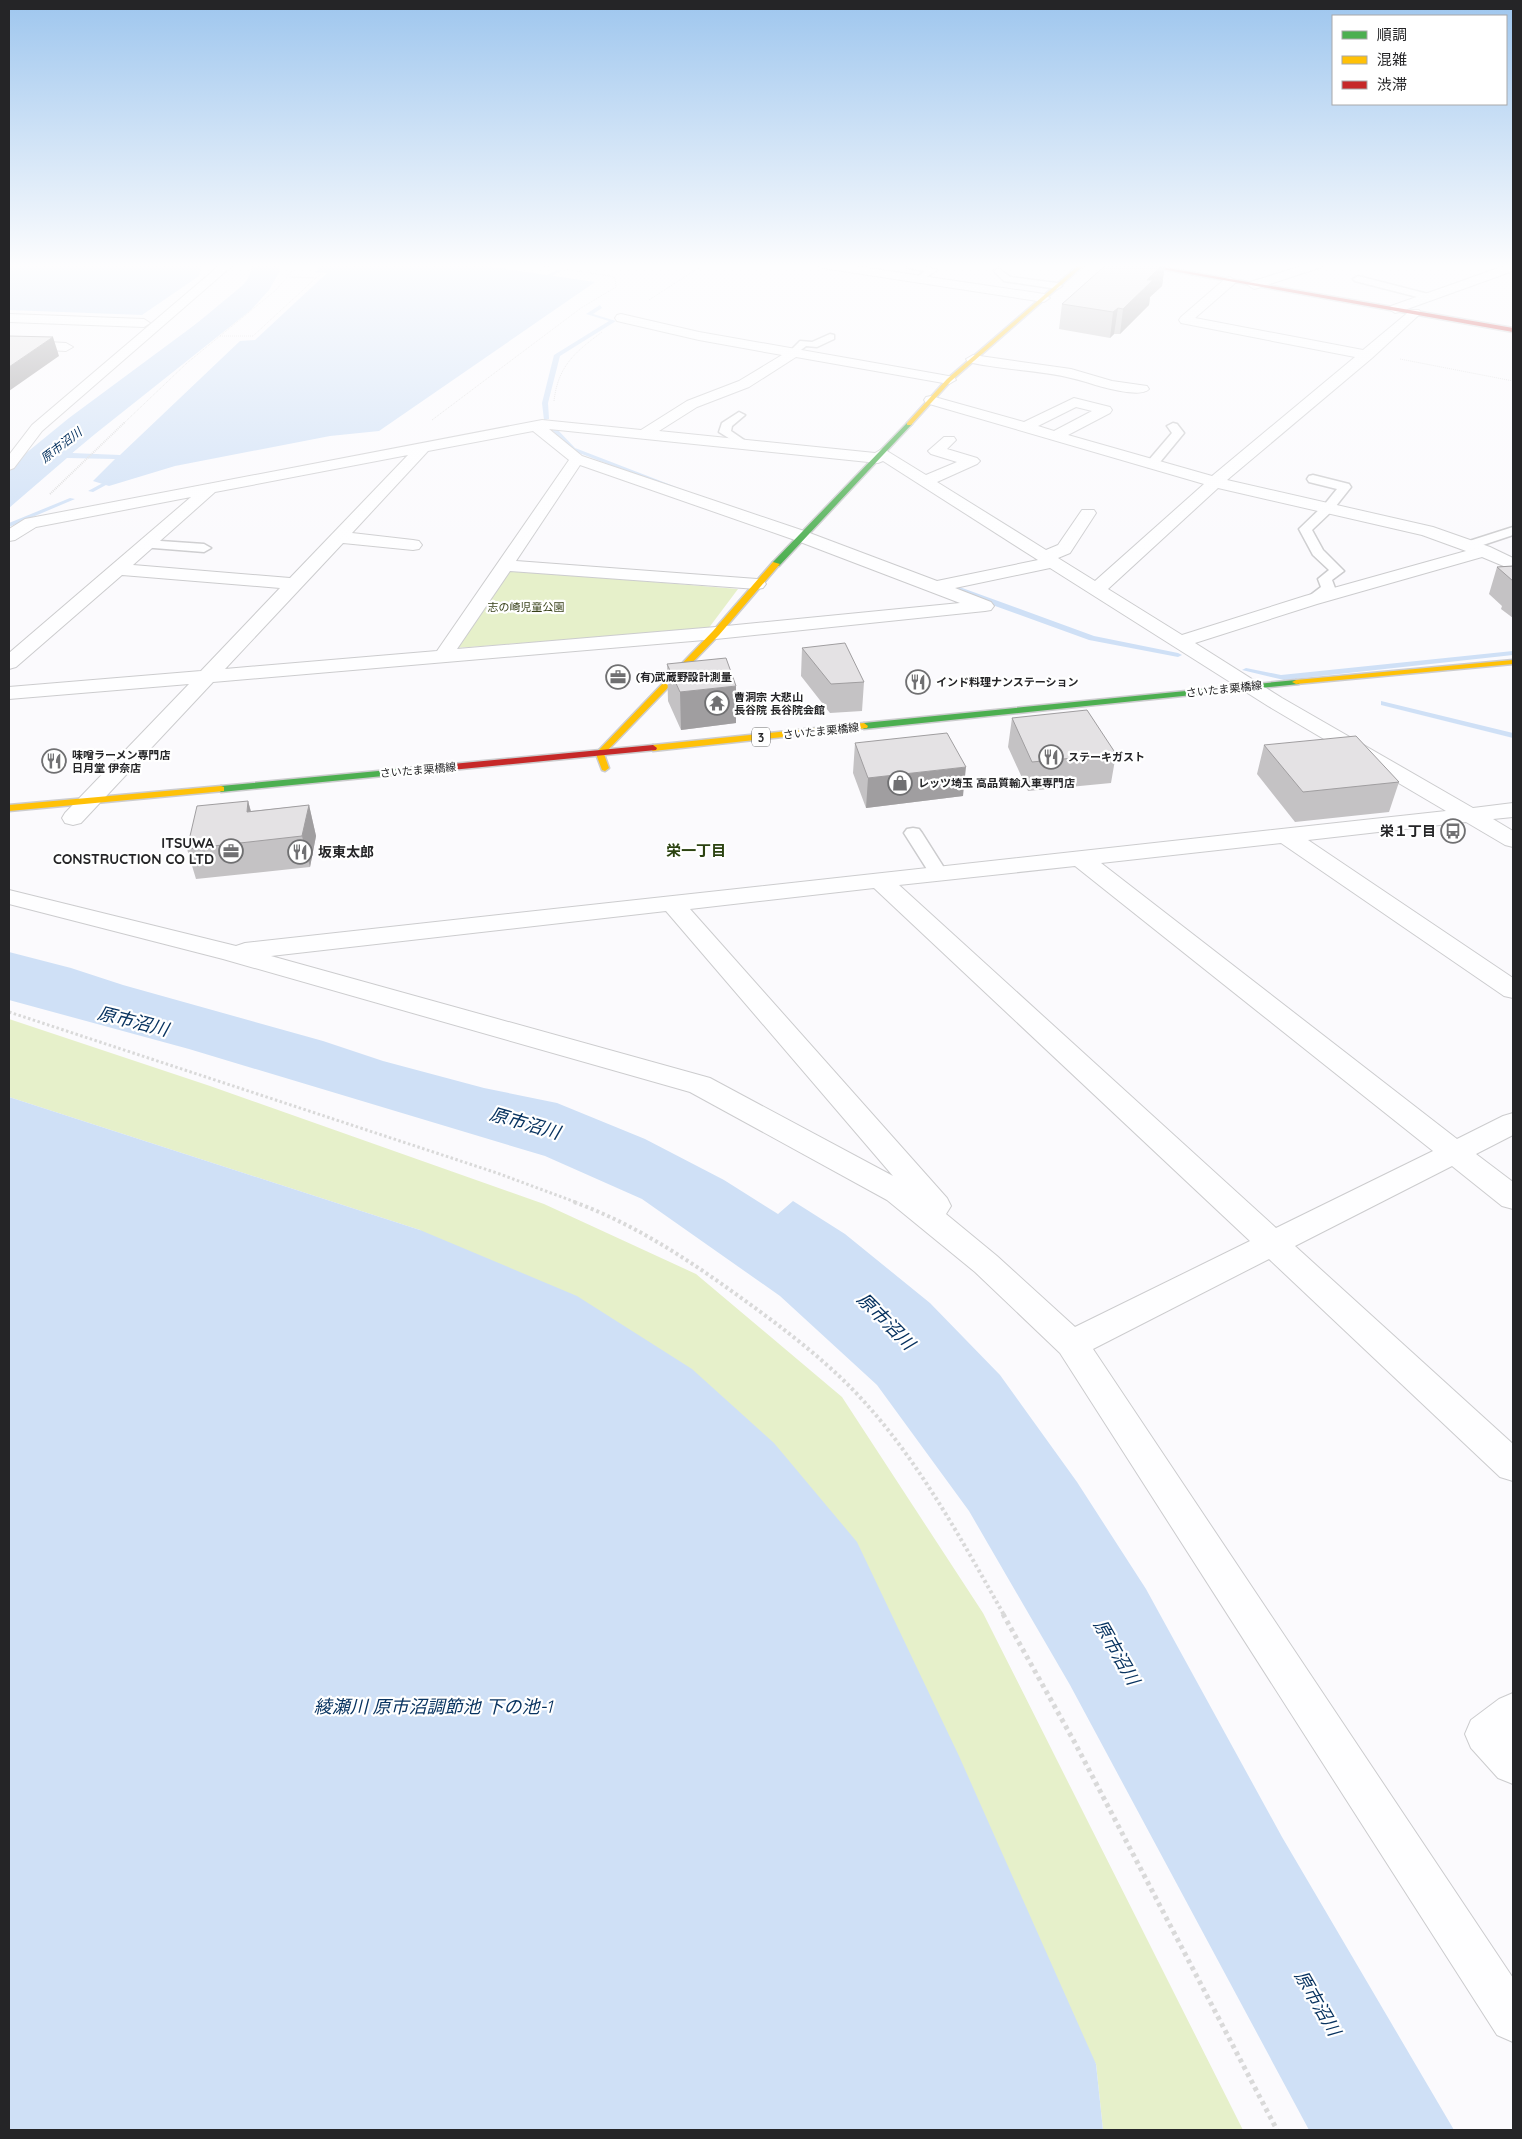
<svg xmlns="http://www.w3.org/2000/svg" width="1522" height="2139" font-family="Quicksand,'Noto Sans JP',sans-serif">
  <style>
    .green { fill: #e6f0ca }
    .water { fill: #cfe0f6 }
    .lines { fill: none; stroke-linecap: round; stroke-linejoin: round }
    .stream { fill: #cfe0f6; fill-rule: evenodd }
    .river { fill: #cfe0f6; fill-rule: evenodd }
    .lane-casing { stroke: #ccccce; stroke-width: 3 }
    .street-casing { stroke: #ccccce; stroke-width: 2 }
    .fast-casing { stroke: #ccccce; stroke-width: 3 }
    .slow-casing { stroke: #ccccce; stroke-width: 3 }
    .jam-casing { stroke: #ccccce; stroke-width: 3 }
    .path-far4 { stroke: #d9d9d9; stroke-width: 1; stroke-dasharray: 1 1; stroke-linecap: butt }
    .path-far3 { stroke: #d9d9d9; stroke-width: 2; stroke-dasharray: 1 1; stroke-linecap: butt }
    .path-far2 { stroke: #d9d9d9; stroke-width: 3; stroke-dasharray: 2.5 2.5; stroke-linecap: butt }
    .path-far1 { stroke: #d9d9d9; stroke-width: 4; stroke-dasharray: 3 3; stroke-linecap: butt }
    .path { stroke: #d9d9d9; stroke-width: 5; stroke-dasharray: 4 4; stroke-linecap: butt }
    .lane { fill: #fefeff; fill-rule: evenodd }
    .street { fill: #fefeff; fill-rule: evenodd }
    .fast { fill: #4caf50; fill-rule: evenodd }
    .slow { fill: #ffc107; fill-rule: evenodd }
    .jam { fill: #c62828; fill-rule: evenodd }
    .wall { fill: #c4c2c4 }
    .shaded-wall { fill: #a09ea0 }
    .building { fill: #e4e2e4; stroke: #a09ea0 }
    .labels { text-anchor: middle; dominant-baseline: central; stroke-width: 4.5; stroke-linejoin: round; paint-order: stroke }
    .far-park-label { font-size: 11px; fill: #374018; stroke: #fff }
    .far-poi-label { font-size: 11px; font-weight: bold; fill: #252527; stroke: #fff; text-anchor: start }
    .far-street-label { font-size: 11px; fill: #252527; stroke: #fff }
    .far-water-label { font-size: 12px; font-style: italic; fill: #083360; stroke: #fff }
    .shield { fill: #fff; stroke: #666668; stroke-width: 1 }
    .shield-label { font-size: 12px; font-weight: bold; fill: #252527 }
    .poi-label { font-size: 14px; font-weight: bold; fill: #252527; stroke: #fff; text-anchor: end }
    .neighbourhood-label { font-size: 15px; font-weight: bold; fill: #2c4311; stroke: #fff }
    .near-water-label { font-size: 18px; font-style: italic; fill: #083360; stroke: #fff }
  </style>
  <rect width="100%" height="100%" fill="#fbfafd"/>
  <!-- green -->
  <path class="green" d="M 508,570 L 738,589 L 708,629 L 456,648 Z
    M 9,1019 L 210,1086 L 544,1204 L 696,1274 L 842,1397 L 983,1613 L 1243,2130 L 1103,2130 L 1096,2064 L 420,1230 L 9,1097 Z"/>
  <!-- water -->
  <path class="water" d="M 9,265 L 200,265 L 201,266 L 199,276 L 142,315 L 9,310 Z
    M 258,265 L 278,265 L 279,268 L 255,287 L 212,329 L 72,453 L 120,455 L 240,341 L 255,340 L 327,273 L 314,272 L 318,270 L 319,265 L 479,265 L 595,282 L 379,431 L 330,436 L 175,466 L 109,486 L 93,481 L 115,459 L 67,458 L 9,508 L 9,479 L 261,270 Z
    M 9,952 L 71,968 L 123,985 L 323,1041 L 383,1061 L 484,1088 L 557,1103 L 645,1139 L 724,1180 L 778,1214 L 793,1201 L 845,1234 L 930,1303 L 1000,1375 L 1077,1482 L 1146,1589 L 1282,1837 L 1454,2130 L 1309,2130 L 1070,1685 L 969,1511 L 877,1385 L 780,1296 L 642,1199 L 545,1156 L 189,1049 L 9,1000 Z
    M 9,1097 L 420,1230 L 577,1296 L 692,1369 L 774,1443 L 857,1542 L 959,1756 L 1096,2064 L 1103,2130 L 9,2130 Z"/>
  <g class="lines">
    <!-- stream -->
    <path class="stream" d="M 557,270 L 561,271 L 538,283 L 534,282 Z
      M 600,305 L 602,308 L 593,314 L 616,321 L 560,356 L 548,403 L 549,419 L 544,420 L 542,403 L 554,355 L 609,321 L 586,314 Z
      M 552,428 L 556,428 L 575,448 L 684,490 L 679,491 L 571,450 L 552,430 Z
      M 114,477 L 119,478 L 93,492 L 88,491 Z
      M 70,498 L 75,499 L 9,527 L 9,523 Z
      M 948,585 L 954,585 L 1094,636 L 1178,653 L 1182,655 L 1178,657 L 1089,640 L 948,589 Z
      M 1513,651 L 1513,655 L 1284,680 L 1242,670 L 1246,668 L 1281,675 Z
      M 1381,701 L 1513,733 L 1513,738 L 1381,705 Z"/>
    <!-- river -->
    <path class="river" d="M 251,265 L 279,265 L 280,271 L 269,290 L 251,310 L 95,434 L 23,494 L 9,497 L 9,467 L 69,418 L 231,298 C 239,289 253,278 251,265 Z"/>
    <!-- lane casing -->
    <g class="lane-casing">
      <path id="lane" d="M 907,265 L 922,265 L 937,270 L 919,282 L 914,279 L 925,271 L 908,268 Z
        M 998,268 L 1010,277 L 1057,283 L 1062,286 L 1057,289 L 1004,281 L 994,271 Z
        M 1358,276 L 1432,295 L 1434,297 L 1429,300 L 1355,281 L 1353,279 Z
        M 830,334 L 834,335 L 834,339 L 817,347 L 806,346 L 792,357 L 787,354 L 800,341 L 812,342 Z
        M 739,412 L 745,415 L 732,426 L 731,431 L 747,442 L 749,444 L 743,447 L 719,432 L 722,423 Z
        M 1173,423 L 1177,424 L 1184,433 L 1156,467 L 1148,467 L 1146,464 L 1148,461 L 1172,433 L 1167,426 Z
        M 1313,475 L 1349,484 L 1351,487 L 1332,511 L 1312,530 L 1323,550 L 1344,571 L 1332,580 L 1335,588 C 1330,595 1319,602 1311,604 L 1304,600 L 1321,587 L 1318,579 L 1329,570 L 1313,555 L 1299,529 L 1324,505 L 1337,489 L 1309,482 L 1307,479 L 1309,476 Z
        M 1513,527 L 1513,535 L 1468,550 L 1461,546 L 1463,543 Z
        M 146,540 L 204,544 L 211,548 L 204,552 L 141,547 L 139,544 L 141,541 Z
        M 913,828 L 919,829 L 922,833 L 948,874 L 945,878 L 939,879 L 933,878 L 930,874 L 904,833 L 907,829 Z"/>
    </g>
    <!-- street casing -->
    <g class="street-casing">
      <path id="street" d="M 220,265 L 233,265 L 42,431 L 14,468 L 9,470 L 9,455 L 32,425 Z
        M 817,265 L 848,265 L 1044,294 L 1050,298 L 1044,302 L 823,268 Z
        M 1305,265 L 1324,265 L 1322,267 L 1258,288 L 1254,289 L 1248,285 L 1250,282 Z
        M 1507,265 L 1513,265 L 1513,271 L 1399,312 L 1395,313 L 1389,309 L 1391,306 Z
        M 1230,277 L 1236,281 L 1234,284 L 1195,318 L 1363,350 L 1411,310 L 1419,310 L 1421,313 L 1372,358 L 1227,480 L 1433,527 L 1490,547 L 1513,558 L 1513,570 L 1482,557 L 1317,604 L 1195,643 L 1282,698 L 1473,808 L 1513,803 L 1513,817 L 1493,819 L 1513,831 L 1513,847 L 1505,845 L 1466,822 L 1308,840 L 1513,978 L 1513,998 L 1504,996 L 1281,843 L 1101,863 L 1457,1139 L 1503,1116 L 1513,1113 L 1513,1135 L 1476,1154 L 1513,1182 L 1513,1209 L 1502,1206 L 1452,1166 L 1295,1246 L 1513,1444 L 1513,1481 L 1500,1477 L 1269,1259 L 1093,1349 L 1513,1978 L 1513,2042 L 1497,2035 L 1060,1353 L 975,1272 L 887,1200 L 690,1092 L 223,959 L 9,904 L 9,890 L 236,946 L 245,943 L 1446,811 L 1268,706 L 1050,568 L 955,588 L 991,602 L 994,606 L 991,610 L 985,611 L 716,639 L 213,682 L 81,823 L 73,825 L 65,823 L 62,818 L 65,813 L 189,684 L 9,699 L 9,687 L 201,671 L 280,588 L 122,575 L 16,667 L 9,669 L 9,653 L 191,497 L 36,527 L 15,540 L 9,541 L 9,529 L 25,519 L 542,420 L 641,430 L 687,401 L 739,381 L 782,355 L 699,340 L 617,321 L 615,318 L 617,315 L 621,314 L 699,332 L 954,377 L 956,380 L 949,384 L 796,357 L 749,387 L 697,407 L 659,431 L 875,453 L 882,449 L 887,451 L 926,475 L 957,462 L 931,454 L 928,451 L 944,437 L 954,437 L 956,440 L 947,449 L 977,458 L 980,461 L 977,464 L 937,482 L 1046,550 L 1058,545 L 1082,510 L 1094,510 L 1096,513 L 1070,553 L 1058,558 L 1095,581 L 1204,484 L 926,403 L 924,400 L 926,397 L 931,396 L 1024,422 L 1074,398 L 1110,407 L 1112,410 L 1110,413 L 1068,435 L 1212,476 L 1355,357 L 1181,323 L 1179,320 L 1181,317 L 1226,278 ZM 1076,407 L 1092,411 L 1054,431 L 1038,426 ZM 549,429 L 878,463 L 883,461 L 1038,560 L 937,581 L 807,532 L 582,456 ZM 533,431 L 569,460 L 437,651 L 225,669 L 343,543 L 413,550 L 419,549 L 422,545 L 419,541 L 413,540 L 352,533 L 428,451 ZM 408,455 L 290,578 L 133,565 L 215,492 ZM 580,465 L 795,540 L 960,603 L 716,627 L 457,649 L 510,571 L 757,589 L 763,588 L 766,584 L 763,580 L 757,579 L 516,561 ZM 1218,488 L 1422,535 L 1466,551 L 1305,596 L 1182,635 L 1108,589 ZM 1075,866 L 1433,1151 L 1276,1228 L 899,885 ZM 874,888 L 1250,1241 L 1075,1327 L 997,1256 L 946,1214 L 951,1206 L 947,1198 L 690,909 ZM 666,911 L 893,1176 L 710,1078 L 271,956 Z
        M 9,314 L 144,319 L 150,323 L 144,327 L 9,322 Z
        M 9,340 L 66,343 L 73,347 L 66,351 L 9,348 Z
        M 973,355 L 1071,369 L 1112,381 L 1147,386 L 1149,389 C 1141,399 1098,386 1086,382 C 1048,370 1007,371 968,362 L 966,359 Z
        M 1513,1693 L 1513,1784 L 1498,1778 L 1471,1748 L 1465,1734 L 1471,1720 L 1499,1699 Z"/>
    </g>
    <!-- fast casing -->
    <g class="fast-casing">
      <path id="fast" d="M 907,423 L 912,424 L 779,566 L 773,566 L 773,562 Z
        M 1296,680 L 1300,682 L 1299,684 L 864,729 L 860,726 L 864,723 Z
        M 431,766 L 434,767 L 434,771 L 221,792 L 217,789 L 221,786 Z"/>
    </g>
    <!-- slow casing -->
    <g class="slow-casing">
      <path id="slow" d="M 1079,265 L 1084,265 L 951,381 L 911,425 L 907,425 L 907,423 L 947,379 Z
        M 773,562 L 780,564 L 719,635 L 604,754 L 609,768 L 605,771 L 602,770 L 596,754 L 597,752 L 713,631 Z
        M 1513,660 L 1513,664 L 1296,684 L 1292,682 L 1296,680 Z
        M 864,723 L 868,726 L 867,728 L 653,751 L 649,748 L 653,745 Z
        M 221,786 L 224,787 L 224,791 L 9,811 L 9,805 Z"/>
    </g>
    <!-- jam casing -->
    <g class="jam-casing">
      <path id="jam" d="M 1139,265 L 1150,265 L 1513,328 L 1513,332 Z
        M 653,745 L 657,748 L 656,750 L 431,772 L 427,769 L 431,766 Z"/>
    </g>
    <!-- path-far4 -->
    <path class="path-far4" d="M 316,278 L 321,274
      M 649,300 L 703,265
      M 220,336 L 253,336 L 316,278 L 289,277
      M 1400,359 L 1513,381
      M 554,401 C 558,366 575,352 602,332
      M 432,420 L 581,308 L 616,287 L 615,278 L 610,276 L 538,265
      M 124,423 L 187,363 L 276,290 L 297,265"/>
    <!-- path-far3 -->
    <path class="path-far3" d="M 50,494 L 125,422"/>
    <!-- path-far2 -->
    <path class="path-far2" d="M 9,1012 L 497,1173 L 578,1203"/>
    <!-- path-far1 -->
    <path class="path-far1" d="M 574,1202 C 629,1222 678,1253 726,1287 C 765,1315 804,1343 839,1376 C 909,1442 957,1532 1004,1615"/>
    <!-- path -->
    <path class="path" d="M 1003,1614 L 1075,1743 L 1277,2130"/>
    <!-- lane -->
    <use href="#lane" class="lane"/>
    <!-- street -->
    <use href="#street" class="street"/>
    <!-- fast -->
    <use href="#fast" class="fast"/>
    <!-- slow -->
    <use href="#slow" class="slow"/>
    <!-- jam -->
    <use href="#jam" class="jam"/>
  </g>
  <!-- wall -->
  <path class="wall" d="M 1106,265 L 1165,265 L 1162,286 L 1150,297 L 1149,305 L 1120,334 L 1114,334 L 1110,338 L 1059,329 L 1062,304 Z
    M 1513,566 L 1513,618 L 1501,609 L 1502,606 L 1489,594 L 1497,567 Z
    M 802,648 L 864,682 L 862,711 L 830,713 L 801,676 Z
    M 667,664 L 736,723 L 681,730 L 668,701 Z
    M 1012,718 L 1116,754 L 1111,783 L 1028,791 L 1008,747 Z
    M 855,743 L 963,796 L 866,808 L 853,773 Z
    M 1264,745 L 1399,782 L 1389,812 L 1295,822 L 1257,774 Z
    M 248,801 L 251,811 L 309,805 L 316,836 L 310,867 L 196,879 L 187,849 Z"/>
  <!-- shaded-wall -->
  <path class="shaded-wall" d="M 1162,265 L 1165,265 L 1162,286 L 1150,297 L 1149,305 L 1120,334 L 1123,309 L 1147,280 Z
    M 1118,308 L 1114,334 L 1110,338 L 1113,312 Z
    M 53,337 L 59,356 L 9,391 L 9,367 Z
    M 736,686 L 736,723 L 681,730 L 680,692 Z
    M 966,767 L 963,796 L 866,808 L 868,778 Z
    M 248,801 L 256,832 L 255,842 L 247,812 Z
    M 309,805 L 316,836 L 310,867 L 302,836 Z"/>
  <!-- building -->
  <path class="building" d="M 1106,265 L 1162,265 L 1147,280 L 1153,280 L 1123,309 L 1118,308 L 1113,312 L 1062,304 Z
    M 9,336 L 53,337 L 9,367 Z
    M 1513,566 L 1513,581 L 1497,567 Z
    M 845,643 L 864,682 L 831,684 L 802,648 Z
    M 726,658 L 736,686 L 680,692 L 667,664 Z
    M 1087,710 L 1116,754 L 1032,762 L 1012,718 Z
    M 947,733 L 966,767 L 868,778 L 855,743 Z
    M 1356,736 L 1399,782 L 1303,792 L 1264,745 Z
    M 248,801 L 247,812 L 309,805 L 302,836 L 187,849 L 197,806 Z"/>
  <!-- sky -->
  <linearGradient id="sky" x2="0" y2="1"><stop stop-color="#9ec6ee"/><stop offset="0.47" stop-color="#fdfdfe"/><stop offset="1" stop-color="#fdfdfe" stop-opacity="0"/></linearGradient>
  <rect width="1522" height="565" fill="url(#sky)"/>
  <!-- icons -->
  <defs>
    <g id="office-ring" transform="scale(1.25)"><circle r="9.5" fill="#fff" stroke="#707072" stroke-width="1.5"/><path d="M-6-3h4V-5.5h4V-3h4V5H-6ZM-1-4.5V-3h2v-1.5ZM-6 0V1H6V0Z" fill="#707072"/></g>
    <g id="restaurant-ring" transform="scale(1.25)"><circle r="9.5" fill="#fff" stroke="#707072" stroke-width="1.5"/><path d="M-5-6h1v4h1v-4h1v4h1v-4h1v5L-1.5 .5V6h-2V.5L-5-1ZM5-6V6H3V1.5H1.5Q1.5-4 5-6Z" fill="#707072"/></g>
    <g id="temple-ring" transform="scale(1.25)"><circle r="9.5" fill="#fff" stroke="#707072" stroke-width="1.5"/><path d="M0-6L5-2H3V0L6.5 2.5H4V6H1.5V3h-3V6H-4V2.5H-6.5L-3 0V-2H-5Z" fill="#707072"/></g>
    <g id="shop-ring" transform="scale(1.25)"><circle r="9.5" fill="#fff" stroke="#707072" stroke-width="1.5"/><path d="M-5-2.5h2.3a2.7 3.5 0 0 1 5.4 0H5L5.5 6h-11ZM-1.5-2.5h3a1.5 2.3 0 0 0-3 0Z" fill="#707072"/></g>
    <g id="bus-ring" transform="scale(1.25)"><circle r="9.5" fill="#fff" stroke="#707072" stroke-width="1.5"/><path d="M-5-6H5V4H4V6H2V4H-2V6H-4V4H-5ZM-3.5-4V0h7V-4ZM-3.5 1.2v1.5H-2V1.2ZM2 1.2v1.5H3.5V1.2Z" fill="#707072"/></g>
  </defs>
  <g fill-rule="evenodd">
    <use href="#office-ring" x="618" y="677"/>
    <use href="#restaurant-ring" x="918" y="682"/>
    <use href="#temple-ring" x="717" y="703"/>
    <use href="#restaurant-ring" x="1051" y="757"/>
    <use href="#restaurant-ring" x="54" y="761"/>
    <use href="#shop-ring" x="900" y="783"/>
    <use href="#bus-ring" x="1453" y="831"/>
    <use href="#office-ring" x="231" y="851"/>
    <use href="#restaurant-ring" x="300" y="852"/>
  </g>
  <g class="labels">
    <!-- far-park labels -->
    <g class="far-park-label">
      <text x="526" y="607">志の崎児童公園</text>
    </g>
    <!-- far-poi labels -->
    <g class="far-poi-label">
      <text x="636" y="677">(有)武蔵野設計測量</text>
      <text x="936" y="682">インド料理ナンステーション</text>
      <text x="734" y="697">曹洞宗 大悲山<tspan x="734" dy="13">長谷院 長谷院会館</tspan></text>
      <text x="72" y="755">味噌ラーメン専門店<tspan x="72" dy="13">日月堂 伊奈店</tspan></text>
      <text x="1068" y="757">ステーキガスト</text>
      <text x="918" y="783">レッツ埼玉 高品質輸入車専門店</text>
    </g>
    <!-- far-street labels -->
    <g class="far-street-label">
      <text transform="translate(1224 689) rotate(-6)">さいたま栗橋線</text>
      <text transform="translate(821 731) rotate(-6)">さいたま栗橋線</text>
      <text transform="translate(418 770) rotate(-5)">さいたま栗橋線</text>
    </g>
    <!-- far-water labels -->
    <g class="far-water-label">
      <text transform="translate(61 445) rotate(-38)">原市沼川</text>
    </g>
    <!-- shield labels -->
    <rect class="shield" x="752" y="727.5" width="18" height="19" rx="4"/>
    <g class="shield-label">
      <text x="761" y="737">3</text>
    </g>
    <!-- poi labels -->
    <g class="poi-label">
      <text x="1436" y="831">栄１丁目</text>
      <text x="214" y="843">ITSUWA<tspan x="214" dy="16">CONSTRUCTION CO LTD</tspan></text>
      <text x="318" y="852" text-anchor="start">坂東太郎</text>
    </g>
    <!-- neighbourhood labels -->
    <g class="neighbourhood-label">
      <text x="696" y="850">栄一丁目</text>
    </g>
    <!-- near-water labels -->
    <g class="near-water-label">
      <text transform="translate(133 1021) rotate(14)">原市沼川</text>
      <text transform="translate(525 1123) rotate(16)">原市沼川</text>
      <text transform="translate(886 1321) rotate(45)">原市沼川</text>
      <text transform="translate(1117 1652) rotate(60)">原市沼川</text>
      <text x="433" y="1706">綾瀬川 原市沼調節池 下の池-1</text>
      <text transform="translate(1318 2003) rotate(60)">原市沼川</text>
    </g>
  </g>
  <!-- border -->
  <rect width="1522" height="2139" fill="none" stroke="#252527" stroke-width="20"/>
  <!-- legend -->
  <rect x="1332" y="15" width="175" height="90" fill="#ffffff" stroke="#a8a8a9"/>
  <rect x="1342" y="31" width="25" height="8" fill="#4caf50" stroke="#a8a8a9"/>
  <text x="1377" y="40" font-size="15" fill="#252527">順調</text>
  <rect x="1342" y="56" width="25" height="8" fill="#ffc107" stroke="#a8a8a9"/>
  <text x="1377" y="65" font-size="15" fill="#252527">混雑</text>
  <rect x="1342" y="81" width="25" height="8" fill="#c62828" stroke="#a8a8a9"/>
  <text x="1377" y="90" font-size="15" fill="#252527">渋滞</text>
</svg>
